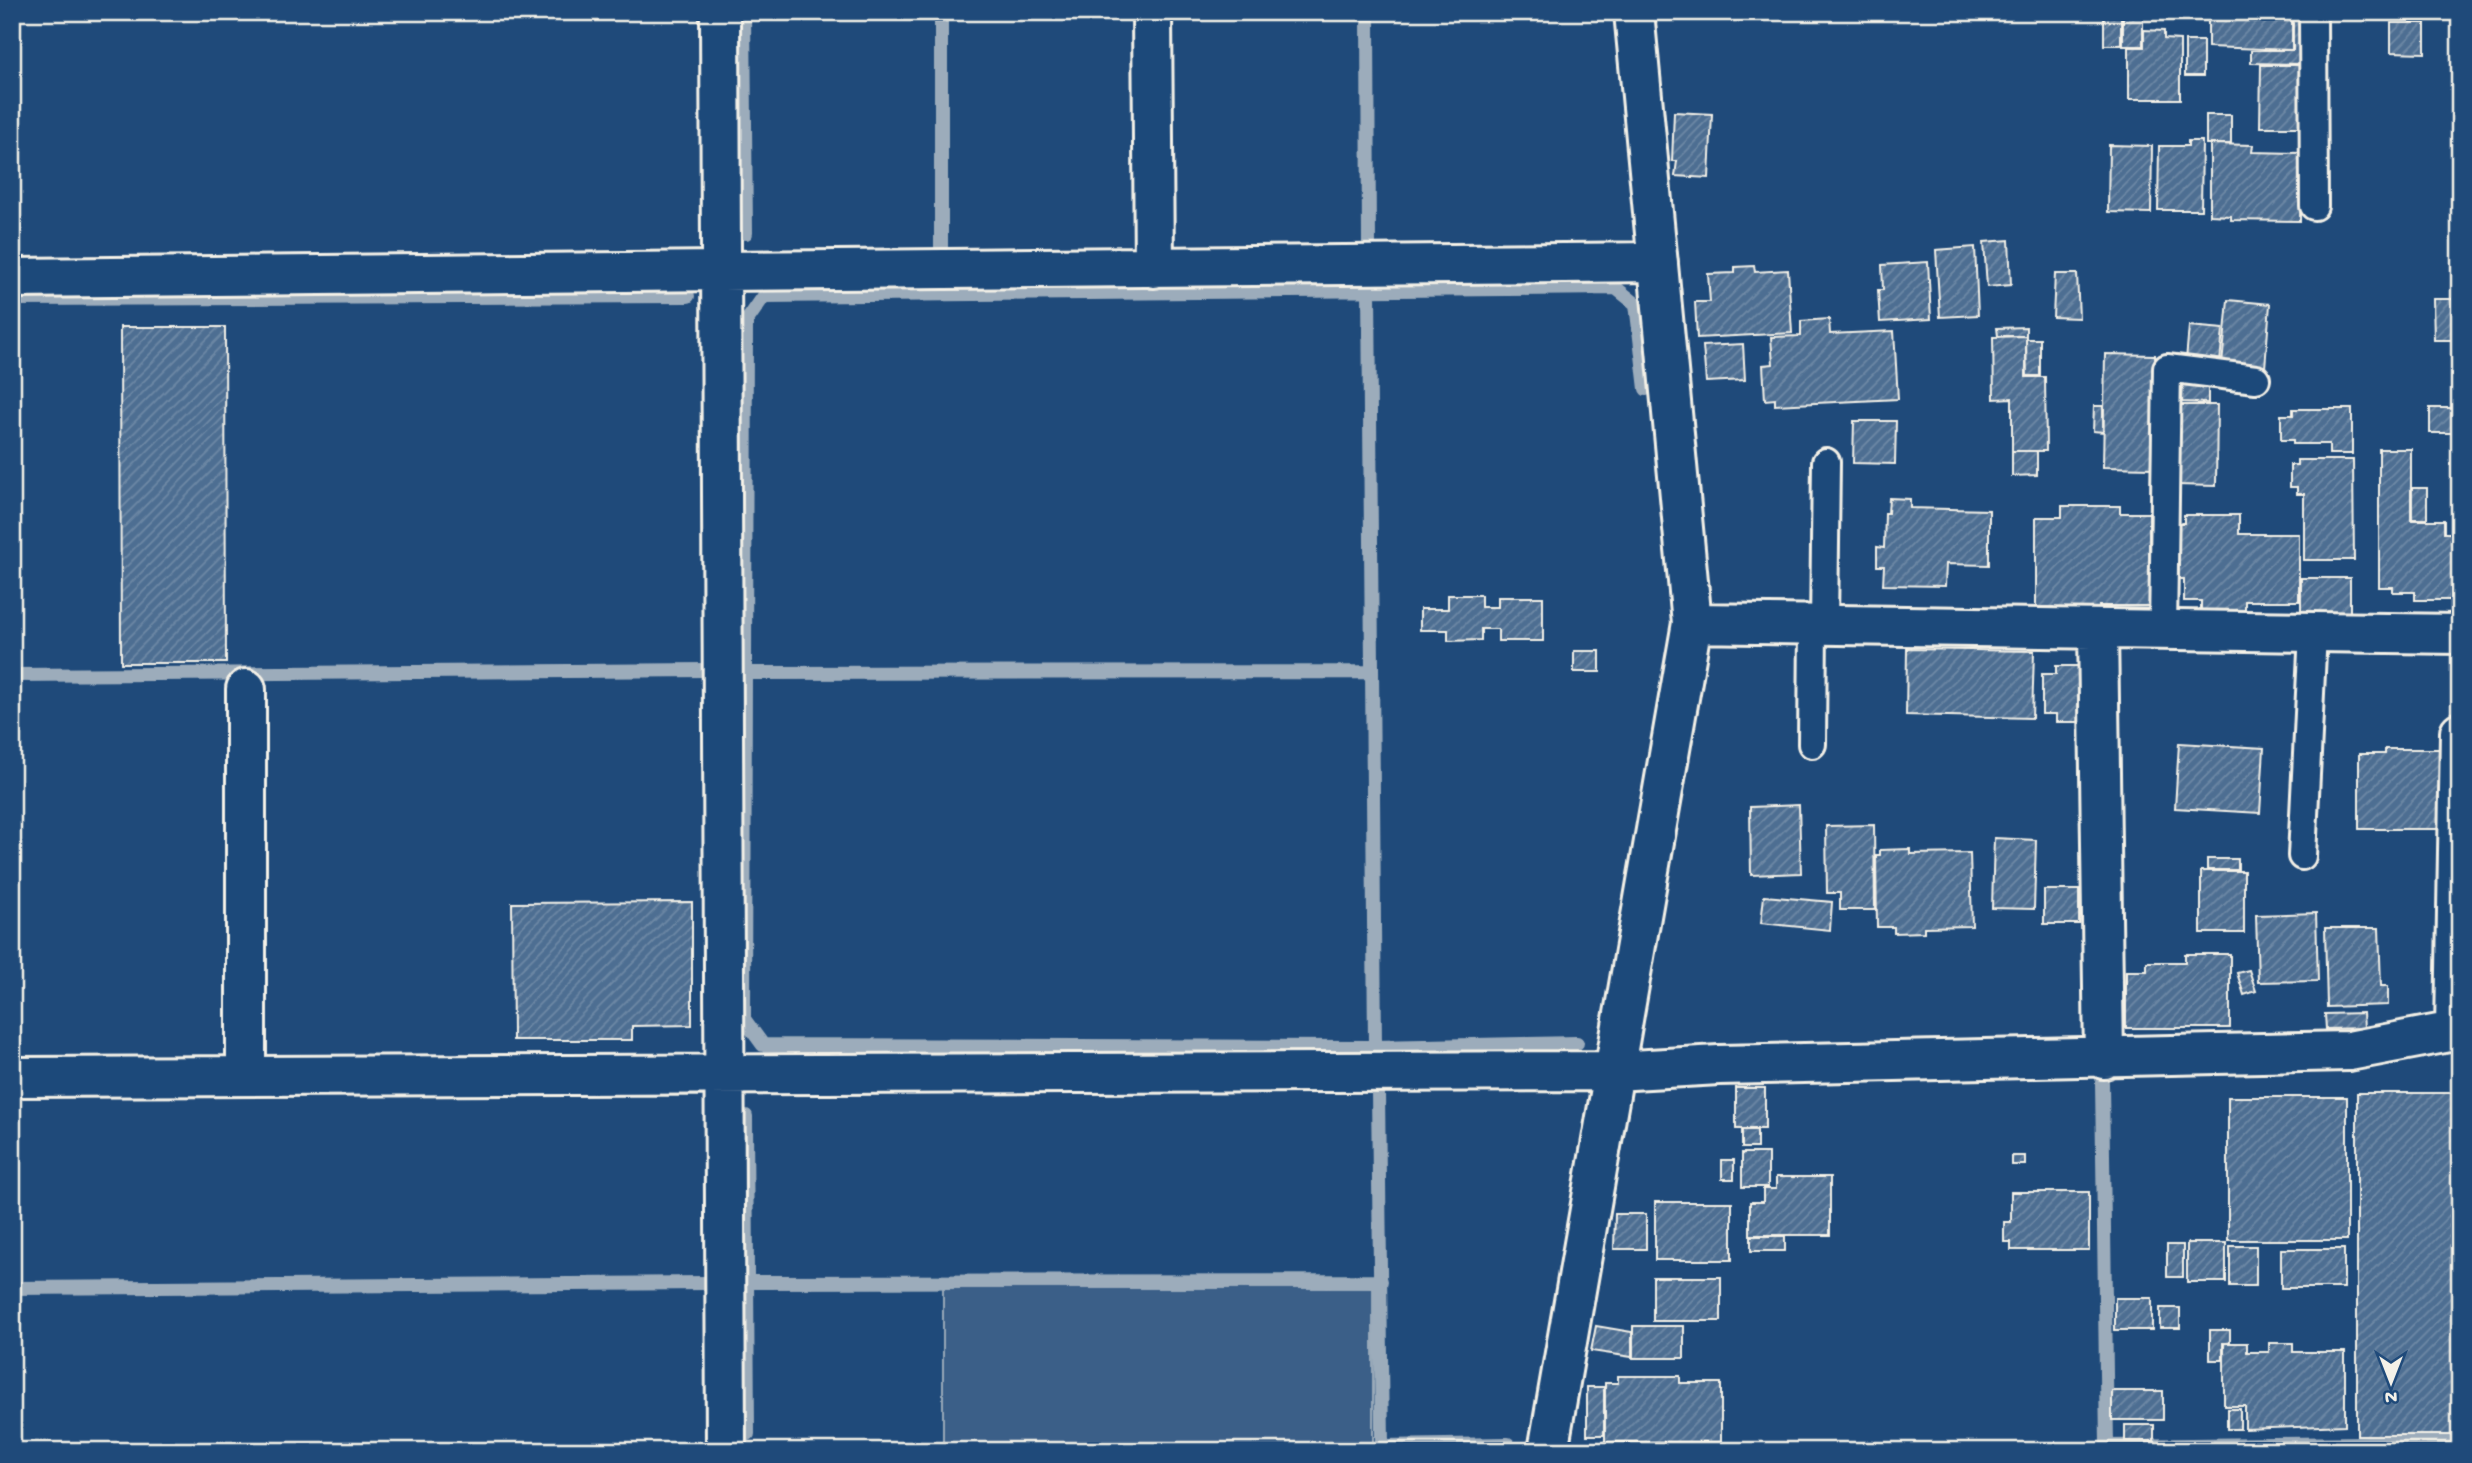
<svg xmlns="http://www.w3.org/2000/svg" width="2472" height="1463" font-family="'Gochi Hand',sans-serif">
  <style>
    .green { fill: #3a5f88; stroke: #97a8b8; stroke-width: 2 }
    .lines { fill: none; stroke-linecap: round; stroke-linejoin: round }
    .stream { stroke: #9cacbb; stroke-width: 14 }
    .building { fill: url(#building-hatch); stroke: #f4f1e8; stroke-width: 2 }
    .lane-casing { stroke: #f4f1e8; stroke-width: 32 }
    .street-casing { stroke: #f4f1e8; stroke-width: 44 }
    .lane { stroke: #1f4a7a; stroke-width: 26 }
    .street { stroke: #1f4a7a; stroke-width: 38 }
  </style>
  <defs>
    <pattern id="building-hatch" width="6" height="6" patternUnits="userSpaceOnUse" patternTransform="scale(1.75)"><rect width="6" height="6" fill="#4d6e92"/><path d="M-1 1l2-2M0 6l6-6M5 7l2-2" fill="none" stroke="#708aa6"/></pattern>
  </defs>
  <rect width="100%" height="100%" fill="#1f4a7a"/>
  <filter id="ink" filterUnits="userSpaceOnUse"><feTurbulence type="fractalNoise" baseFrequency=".0143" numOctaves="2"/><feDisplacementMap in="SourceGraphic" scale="14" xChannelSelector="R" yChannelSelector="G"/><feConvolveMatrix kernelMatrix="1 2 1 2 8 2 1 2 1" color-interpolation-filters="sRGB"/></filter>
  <g filter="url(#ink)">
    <!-- green -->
    <path class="green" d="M 943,1288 L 1373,1288 L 1373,1451 L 943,1451 Z"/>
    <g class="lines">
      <!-- stream -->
      <path class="stream" d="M 744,12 L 746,233
        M 941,12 L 941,247
        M 1368,12 L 1369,248
        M 1369,288 L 1375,1047
        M 12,299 L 688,296
        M 746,673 L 1372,672
        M 12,675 L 708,670
        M 1577,1043 L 1375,1047 L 763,1045 L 744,1019 L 746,322 L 764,296 L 1616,288 L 1636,304 L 1646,389
        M 2102,1082 L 2107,1446 L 2460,1442
        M 1378,1091 L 1382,1446 L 1508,1444
        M 746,1116 L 748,1434
        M 747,1282 L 1381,1281
        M 12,1288 L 709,1283"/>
    </g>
    <!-- building -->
    <path class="building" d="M 2123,12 L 2143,12 L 2143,46 L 2123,46 Z
      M 2208,12 L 2292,12 L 2292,50 L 2208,47 Z
      M 2293,12 L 2302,12 L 2301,64 L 2251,63 L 2251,50 L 2293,50 Z
      M 2104,16 L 2121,16 L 2121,45 L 2104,45 Z
      M 2391,23 L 2425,23 L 2425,53 L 2391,52 Z
      M 2144,30 L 2164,31 L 2164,39 L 2180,40 L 2180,99 L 2129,99 L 2129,47 L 2144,47 Z
      M 2185,41 L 2203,41 L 2203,76 L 2185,76 Z
      M 2261,65 L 2301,65 L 2301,127 L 2260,127 Z
      M 1674,112 L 1712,114 L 1709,178 L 1675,176 L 1677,161 L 1672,161 Z
      M 2206,115 L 2231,115 L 2231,144 L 2206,144 Z
      M 2188,141 L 2202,141 L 2201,210 L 2158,210 L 2159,146 L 2188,146 Z
      M 2210,144 L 2253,145 L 2252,152 L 2301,153 L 2300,221 L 2231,220 L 2231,216 L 2210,215 Z
      M 2109,145 L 2152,146 L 2151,213 L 2108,212 Z
      M 2009,240 L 2011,285 L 1987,287 L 1984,242 Z
      M 1975,247 L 1978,315 L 1940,317 L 1936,250 Z
      M 1928,262 L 1931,319 L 1880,322 L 1878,290 L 1883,290 L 1882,265 Z
      M 1754,266 L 1755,272 L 1788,270 L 1792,333 L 1697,338 L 1695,302 L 1710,302 L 1708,274 L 1735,273 L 1735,267 Z
      M 2055,274 L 2077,274 L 2079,318 L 2053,317 Z
      M 2433,299 L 2460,299 L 2460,340 L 2434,340 Z
      M 2228,300 L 2270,304 L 2265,368 L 2222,365 Z
      M 1829,319 L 1830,334 L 1894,331 L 1898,399 L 1775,405 L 1775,399 L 1765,400 L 1763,365 L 1773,364 L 1771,337 L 1801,336 L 1801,321 Z
      M 2189,326 L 2223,329 L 2220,363 L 2186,360 Z
      M 120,327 L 225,327 L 226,663 L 121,663 Z
      M 2026,327 L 2026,336 L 1998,336 L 1997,328 Z
      M 2026,336 L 2026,377 L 2045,377 L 2046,451 L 2012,451 L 2012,398 L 1994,399 L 1993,337 Z
      M 2026,339 L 2040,339 L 2040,376 L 2027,376 Z
      M 1743,344 L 1745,380 L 1706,382 L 1703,346 Z
      M 2105,354 L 2155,355 L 2154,468 L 2103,467 Z
      M 2183,382 L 2208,382 L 2208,403 L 2182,402 Z
      M 2178,405 L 2217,405 L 2216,486 L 2177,485 Z
      M 2094,406 L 2103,406 L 2103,432 L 2093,431 Z
      M 2430,408 L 2460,408 L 2460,433 L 2430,433 Z
      M 2293,409 L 2352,409 L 2352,454 L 2329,454 L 2329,444 L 2293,444 L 2293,440 L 2281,440 L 2281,415 L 2293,415 Z
      M 1854,421 L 1896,421 L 1895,464 L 1853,463 Z
      M 2379,449 L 2411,449 L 2411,520 L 2444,520 L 2444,533 L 2460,533 L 2460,600 L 2415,600 L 2415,592 L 2393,592 L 2393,587 L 2379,587 Z
      M 2012,451 L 2037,451 L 2037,475 L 2012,476 Z
      M 2297,460 L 2353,460 L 2354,560 L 2304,560 L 2304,494 L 2297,494 L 2297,487 L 2290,487 L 2290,465 L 2297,465 Z
      M 2412,488 L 2427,488 L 2427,519 L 2412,519 Z
      M 1889,498 L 1910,499 L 1910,508 L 1989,510 L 1989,565 L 1946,564 L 1945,586 L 1883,585 L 1884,566 L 1877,566 L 1877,547 L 1884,548 L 1885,513 L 1888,513 Z
      M 2062,506 L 2120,506 L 2120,513 L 2149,513 L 2149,606 L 2099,606 L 2099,614 L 2053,614 L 2053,607 L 2036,607 L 2036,517 L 2062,517 Z
      M 2184,515 L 2239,515 L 2239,534 L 2299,534 L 2299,601 L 2245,601 L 2245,615 L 2201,615 L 2201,601 L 2184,601 L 2184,579 L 2179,579 L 2178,523 L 2184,523 Z
      M 2301,578 L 2350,578 L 2350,616 L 2301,616 Z
      M 1448,595 L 1481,595 L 1481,607 L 1498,607 L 1498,597 L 1543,597 L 1543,641 L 1498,641 L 1498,629 L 1481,629 L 1481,640 L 1448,641 L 1448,630 L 1420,630 L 1420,609 L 1448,609 Z
      M 1907,649 L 2034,651 L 2032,718 L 1906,715 Z
      M 1574,651 L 1600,651 L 1600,672 L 1574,672 Z
      M 2056,666 L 2087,666 L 2087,722 L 2056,722 L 2056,714 L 2042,714 L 2042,674 L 2056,674 Z
      M 2179,743 L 2264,748 L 2260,813 L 2175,808 Z
      M 2385,749 L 2444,749 L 2445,829 L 2359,829 L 2359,754 L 2385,754 Z
      M 1799,805 L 1801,873 L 1751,875 L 1750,807 Z
      M 1874,825 L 1875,910 L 1840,910 L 1840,893 L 1827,893 L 1826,826 Z
      M 1994,838 L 2036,840 L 2034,909 L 1992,908 Z
      M 1910,849 L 1910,854 L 1970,853 L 1972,926 L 1924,927 L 1924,932 L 1894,933 L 1894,927 L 1877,927 L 1876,855 L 1880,855 L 1880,850 Z
      M 2207,859 L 2238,859 L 2238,870 L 2207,870 Z
      M 2201,871 L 2244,871 L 2244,933 L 2201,933 Z
      M 2044,890 L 2079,890 L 2079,924 L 2044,924 Z
      M 1764,896 L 1832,902 L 1830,930 L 1761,923 Z
      M 692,902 L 692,1025 L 632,1026 L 632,1040 L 513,1040 L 512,903 Z
      M 2316,913 L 2318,981 L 2258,982 L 2256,915 Z
      M 2325,928 L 2379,928 L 2381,986 L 2388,986 L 2388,1005 L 2327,1007 Z
      M 2185,954 L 2230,954 L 2230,1028 L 2126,1028 L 2126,971 L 2147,971 L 2147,962 L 2185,962 Z
      M 2249,970 L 2256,991 L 2244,995 L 2237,973 Z
      M 2363,1013 L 2364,1028 L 2326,1029 L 2325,1014 Z
      M 1736,1088 L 1765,1088 L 1765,1129 L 1736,1129 Z
      M 2357,1093 L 2460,1093 L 2460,1435 L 2357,1435 Z
      M 2228,1097 L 2347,1097 L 2347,1240 L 2228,1240 Z
      M 1742,1130 L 1757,1130 L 1757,1148 L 1742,1148 Z
      M 1742,1153 L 1768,1153 L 1768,1187 L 1742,1187 Z
      M 2012,1156 L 2025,1156 L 2025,1165 L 2012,1165 Z
      M 1722,1160 L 1734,1160 L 1734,1179 L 1722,1179 Z
      M 1776,1177 L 1830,1177 L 1830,1235 L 1750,1235 L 1750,1202 L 1763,1202 L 1763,1189 L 1776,1189 Z
      M 2011,1192 L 2089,1192 L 2089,1250 L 2011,1250 L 2011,1242 L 2004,1242 L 2004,1222 L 2011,1222 Z
      M 1655,1202 L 1732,1202 L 1732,1260 L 1655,1260 Z
      M 1615,1214 L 1646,1214 L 1646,1249 L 1614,1249 Z
      M 1751,1236 L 1785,1236 L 1785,1251 L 1751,1251 Z
      M 2187,1243 L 2226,1243 L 2226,1282 L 2187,1282 Z
      M 2167,1245 L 2183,1245 L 2183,1277 L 2167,1277 Z
      M 2230,1246 L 2256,1246 L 2256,1286 L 2230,1286 Z
      M 2281,1249 L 2344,1249 L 2344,1288 L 2281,1288 Z
      M 1653,1277 L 1721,1277 L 1721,1321 L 1653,1321 Z
      M 2115,1298 L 2152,1298 L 2152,1330 L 2115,1330 Z
      M 2160,1308 L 2180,1308 L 2180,1328 L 2160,1328 Z
      M 1596,1326 L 1632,1332 L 1632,1357 L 1591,1351 Z
      M 1633,1326 L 1684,1326 L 1684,1358 L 1633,1358 Z
      M 2210,1330 L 2230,1330 L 2230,1343 L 2223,1343 L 2223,1360 L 2210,1360 Z
      M 2224,1343 L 2247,1343 L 2247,1352 L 2269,1352 L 2269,1343 L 2293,1343 L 2293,1352 L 2345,1352 L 2345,1425 L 2245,1429 L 2245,1406 L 2224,1406 Z
      M 1618,1376 L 1680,1376 L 1680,1383 L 1721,1383 L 1721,1442 L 1605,1442 L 1605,1383 L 1618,1383 Z
      M 1587,1387 L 1604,1387 L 1604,1435 L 1587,1435 Z
      M 2112,1391 L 2163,1391 L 2163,1420 L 2112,1420 Z
      M 2227,1409 L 2240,1409 L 2240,1429 L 2227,1429 Z
      M 2125,1425 L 2154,1425 L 2154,1441 L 2125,1441 Z"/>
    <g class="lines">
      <!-- lane casing -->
      <g class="lane-casing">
        <path id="lane" d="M 2313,12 L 2314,206
          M 1824,625 L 1826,462
          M 2163,629 L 2167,368 L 2256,379
          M 1812,744 L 1813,624
          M 2302,856 L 2313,632"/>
      </g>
      <!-- street casing -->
      <g class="street-casing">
        <path id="street" d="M 720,12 L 726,1451
          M 1152,12 L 1154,268
          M 12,278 L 1658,262
          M 1692,623 L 2460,634
          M 2098,629 L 2104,1059
          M 2455,1031 L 2460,732
          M 246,1076 L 246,689
          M 12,1077 L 1614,1071 L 1719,1065 L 2349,1051 L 2460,1030
          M 1548,1451 L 1692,623 L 1634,12"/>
      </g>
      <!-- lane -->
      <use href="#lane" class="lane"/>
      <!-- street -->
      <use href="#street" class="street"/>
    </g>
  </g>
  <!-- margin -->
  <rect width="2472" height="1463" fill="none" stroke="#1f4a7a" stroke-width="42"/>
  <rect x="21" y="21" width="2430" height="1421" fill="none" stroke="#f4f1e8" stroke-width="2.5" filter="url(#ink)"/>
  <!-- north arrow -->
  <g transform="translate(2391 1382) rotate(180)" stroke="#1f4a7a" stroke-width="5" paint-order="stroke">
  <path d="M0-5L12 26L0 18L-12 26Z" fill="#f4f1e8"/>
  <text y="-10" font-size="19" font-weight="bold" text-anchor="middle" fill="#f4f1e8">N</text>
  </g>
</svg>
